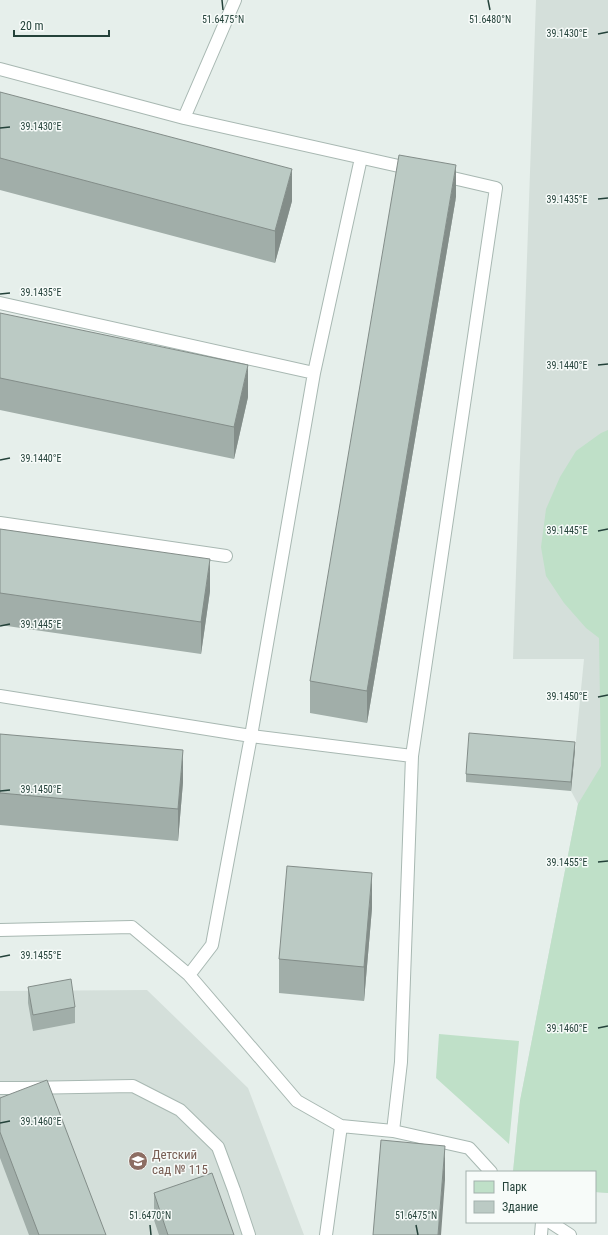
<svg xmlns="http://www.w3.org/2000/svg" width="608" height="1235" font-family="'Roboto Condensed',sans-serif">
  <style>
    .built { fill: #d4dfda }
    .green { fill: #bfe0c8 }
    .lines { fill: none; stroke-linecap: round; stroke-linejoin: round }
    .service-casing { stroke: #a8b8b2; stroke-width: 14 }
    .service { stroke: #fff; stroke-width: 12 }
    .wall { fill: #a1aea9 }
    .shaded-wall { fill: #838d89 }
    .building { fill: #bbcac4; stroke: #838d89 }
    .ticks { fill: none; stroke: #24423a; stroke-width: 1.5 }
    .labels { text-anchor: middle; dominant-baseline: central; stroke-width: 3; stroke-linejoin: round; paint-order: stroke }
    .education-label { font-size: 13px; fill: #785e54; stroke: #f7fbf9; text-anchor: start }
    .ticks-label { font-size: 10px; text-anchor: middle; fill: #24423a; stroke: #f7fbf9; stroke-width: 3; stroke-linejoin: round; paint-order: stroke }
  </style>
  <rect width="100%" height="100%" fill="#e6efeb"/>
  <!-- built -->
  <path class="built" d="M 536,0 L 608,0 L 608,1193 L 595,1192 L 595,1172 L 513,1172 L 520,1101 L 578,804 L 571,791 L 584,659 L 513,659 Z
    M 147,990 L 248,1088 L 304,1235 L 0,1235 L 0,991 Z"/>
  <!-- green -->
  <path class="green" d="M 608,430 L 608,1193 L 595,1192 L 595,1172 L 513,1172 L 520,1101 L 578,804 L 601,766 L 599,638 L 586,628 L 564,603 L 546,576 L 541,547 L 546,509 L 560,477 L 576,451 L 601,433 Z
    M 439,1034 L 519,1041 L 509,1144 L 436,1078 Z"/>
  <g class="lines">
    <!-- service casing -->
    <g class="service-casing">
      <path id="service" d="M 0,69 L 184,118 L 235,0
        M 184,118 L 412,169
        M 0,303 L 314,373 L 251,736 L 412,756 L 496,188 L 440,175
        M 314,373 L 361,158
        M 0,523 L 226,556
        M 0,696 L 251,736 L 212,945 L 189,975
        M 0,930 L 132,927 L 189,975 L 297,1101 L 341,1126
        M 0,1088 L 24,1088 L 133,1086 L 180,1110 L 218,1147 L 234,1190 L 249,1235
        M 393,1131 L 401,1062 L 412,756
        M 550,1222 L 570,1235
        M 326,1235 L 341,1126 L 393,1131 L 469,1148 L 491,1172
        M 541,1235 L 542,1222"/>
    </g>
    <!-- service -->
    <use href="#service" class="service"/>
  </g>
  <!-- wall -->
  <path class="wall" d="M 0,92 L 292,201 L 275,263 L 0,190 Z
    M 456,197 L 367,723 L 310,713 L 310,681 Z
    M 0,313 L 248,397 L 234,459 L 0,410 Z
    M 0,529 L 210,591 L 201,654 L 0,625 Z
    M 0,734 L 183,782 L 178,841 L 0,825 Z
    M 575,750 L 571,791 L 466,782 L 466,774 Z
    M 372,908 L 364,1001 L 279,993 L 279,959 Z
    M 28,987 L 75,1007 L 75,1023 L 33,1031 L 28,1003 Z
    M 0,1098 L 106,1235 L 29,1235 L 0,1158 Z
    M 154,1193 L 234,1235 L 159,1235 L 154,1220 Z"/>
  <!-- shaded-wall -->
  <path class="shaded-wall" d="M 456,165 L 456,197 L 367,723 L 367,691 Z
    M 292,169 L 292,201 L 275,263 L 275,231 Z
    M 248,365 L 248,397 L 234,459 L 234,427 Z
    M 210,559 L 210,591 L 201,654 L 201,622 Z
    M 575,742 L 575,750 L 571,791 L 571,782 Z
    M 183,750 L 183,782 L 178,841 L 178,809 Z
    M 372,873 L 372,908 L 364,1001 L 364,967 Z
    M 445,1146 L 445,1180 L 441,1235 L 438,1235 Z"/>
  <!-- building -->
  <path class="building" d="M 0,92 L 292,169 L 275,231 L 0,158 Z
    M 399,155 L 456,165 L 367,691 L 310,681 Z
    M 0,313 L 248,365 L 234,427 L 0,378 Z
    M 0,529 L 210,559 L 201,622 L 0,593 Z
    M 469,733 L 575,742 L 571,782 L 466,774 Z
    M 0,734 L 183,750 L 178,809 L 0,793 Z
    M 287,866 L 372,873 L 364,967 L 279,959 Z
    M 71,979 L 75,1007 L 33,1015 L 28,987 Z
    M 47,1080 L 106,1235 L 39,1235 L 0,1132 L 0,1098 Z
    M 381,1140 L 445,1146 L 438,1235 L 373,1235 Z
    M 212,1173 L 234,1235 L 168,1235 L 154,1193 Z"/>
  <!-- ticks -->
  <path class="ticks" d="M 222,0 L 223,10M 488,0 L 490,10M 598,34 L 608,32M 0,128 L 10,127M 598,199 L 608,198M 0,294 L 10,293M 598,365 L 608,364M 0,460 L 10,458M 598,531 L 608,529M 0,626 L 10,624M 598,697 L 608,695M 0,791 L 10,790M 598,862 L 608,861M 0,957 L 10,955M 598,1028 L 608,1026M 0,1123 L 10,1121M 150,1225 L 151,1235M 416,1225 L 418,1235"/>
  <!-- icons -->
  <defs>
    <g id="school-disc" transform="scale(1)"><circle r="9.5" fill="#8d6e63" stroke="#f7fbf9"/><path d="M0-5L7-2L0 1L-7-2ZM-4 1L0 2.5L4 1V4Q0 6-4 4Z" fill="#fff"/></g>
  </defs>
  <g fill-rule="evenodd">
    <use href="#school-disc" x="138" y="1161"/>
  </g>
  <g class="labels">
    <!-- education labels -->
    <g class="education-label">
      <text x="152" y="1154">Детский<tspan x="152" dy="15">сад № 115</tspan></text>
    </g>
  </g>
  <g class="ticks-label">
    <text x="223" y="23">51.6475°N</text>
    <text x="490" y="23">51.6480°N</text>
    <text x="567" y="37">39.1430°E</text>
    <text x="41" y="130">39.1430°E</text>
    <text x="567" y="203">39.1435°E</text>
    <text x="41" y="296">39.1435°E</text>
    <text x="567" y="369">39.1440°E</text>
    <text x="41" y="462">39.1440°E</text>
    <text x="567" y="534">39.1445°E</text>
    <text x="41" y="628">39.1445°E</text>
    <text x="567" y="700">39.1450°E</text>
    <text x="41" y="793">39.1450°E</text>
    <text x="567" y="866">39.1455°E</text>
    <text x="41" y="959">39.1455°E</text>
    <text x="567" y="1032">39.1460°E</text>
    <text x="41" y="1125">39.1460°E</text>
    <text x="150" y="1219">51.6470°N</text>
    <text x="416" y="1219">51.6475°N</text>
  </g>
  <!-- legend -->
  <rect x="466" y="1171" width="130" height="52" fill="#f7fbf9" stroke="#a3b1ad"/>
  <rect x="474" y="1181" width="20" height="12" fill="#bfe0c8" stroke="#a3b1ad"/>
  <text x="502" y="1191" font-size="12" fill="#24423a">Парк</text>
  <rect x="474" y="1201" width="20" height="12" fill="#bbcac4" stroke="#a3b1ad"/>
  <text x="502" y="1211" font-size="12" fill="#24423a">Здание</text>
  <!-- scale -->
  <path d="M14 30v6h95v-6" fill="none" stroke="#24423a" stroke-width="2"/>
  <text x="20" y="30" font-size="12" fill="#24423a" stroke="#f7fbf9" stroke-width="3" paint-order="stroke">20 m</text>
</svg>
